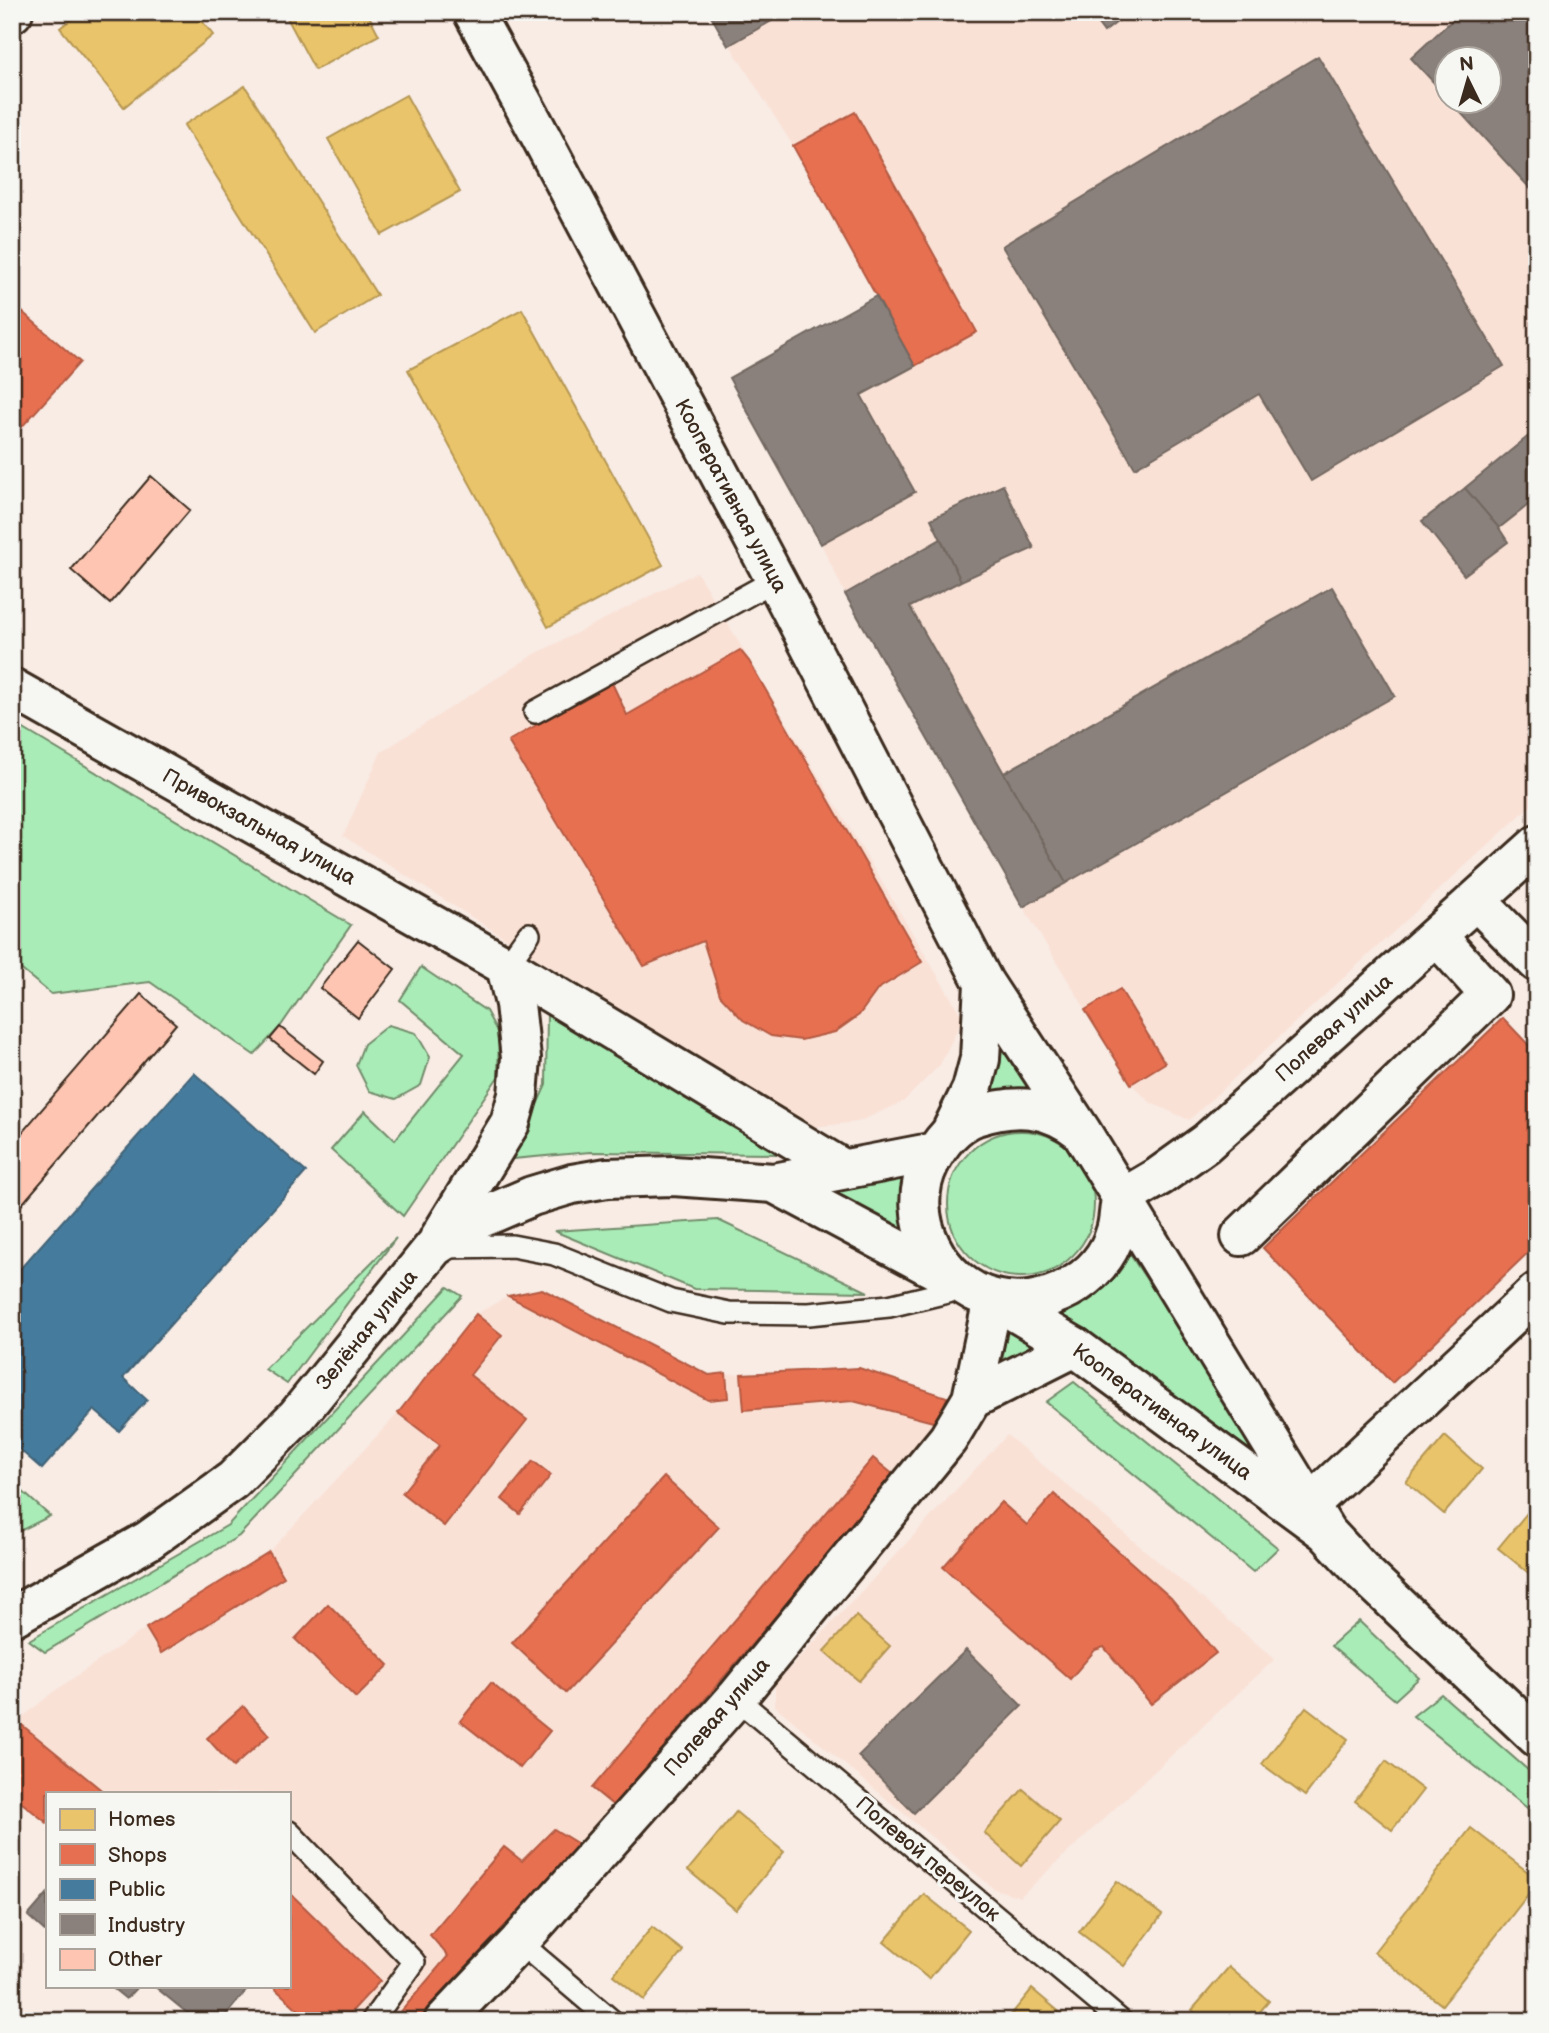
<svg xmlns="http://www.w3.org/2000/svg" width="1549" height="2033" font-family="'Balsamiq Sans',sans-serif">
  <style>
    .built { fill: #fae1d6; fill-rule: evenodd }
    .green { fill: #a9ecb7; stroke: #728b6a; stroke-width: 2 }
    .homes { fill: #e9c46a; stroke: #b59653; stroke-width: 2 }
    .shops { fill: #e76f51; stroke: #b35a42; stroke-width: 2 }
    .public { fill: #457b9d; stroke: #426377; stroke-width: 2 }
    .industry { fill: #8a817c; stroke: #726760; stroke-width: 2 }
    .building { fill: #fec6b2; stroke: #3b2a1e; stroke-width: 2 }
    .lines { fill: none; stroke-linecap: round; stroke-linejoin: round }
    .lane-casing { stroke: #3b2a1e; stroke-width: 26 }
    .street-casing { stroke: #3b2a1e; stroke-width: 44 }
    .secondary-casing { stroke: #3b2a1e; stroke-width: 44 }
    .lane { stroke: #f6f6f2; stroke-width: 21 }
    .street { stroke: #f6f6f2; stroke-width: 38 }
    .secondary { stroke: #f6f6f2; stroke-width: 38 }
    .labels { text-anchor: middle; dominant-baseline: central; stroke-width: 7; stroke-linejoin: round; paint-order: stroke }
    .street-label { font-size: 21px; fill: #3b2a1e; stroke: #f6f6f2 }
  </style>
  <rect width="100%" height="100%" fill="#f8ece5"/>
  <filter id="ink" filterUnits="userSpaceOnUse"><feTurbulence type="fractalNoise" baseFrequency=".0143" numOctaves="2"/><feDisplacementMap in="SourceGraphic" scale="14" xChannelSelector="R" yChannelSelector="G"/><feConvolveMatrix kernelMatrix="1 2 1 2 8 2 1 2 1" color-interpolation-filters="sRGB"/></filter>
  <g filter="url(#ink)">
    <!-- built -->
    <path class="built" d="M 709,12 L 1537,12 L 1537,800 L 1189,1120 L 1151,1103 L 1131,1084 L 1023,907 L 845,594 L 821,544 L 729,378 L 876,296 L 793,146 ZM 1448,60 L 1490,60 L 1490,102 L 1448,102 Z
      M 697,572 L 963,1018 L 940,1065 L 903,1102 L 858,1122 L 805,1128 L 343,836 L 381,752 L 533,655 Z
      M 542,1289 L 709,1375 L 859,1368 L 947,1397 L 937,1423 L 895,1476 L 614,1806 L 424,2021 L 311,2021 L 272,1986 L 289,1986 L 289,1793 L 47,1793 L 47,1823 L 12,1795 L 12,1726 L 53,1692 L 146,1628 L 269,1552 L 398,1413 L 476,1314 L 508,1296 Z
      M 1007,1435 L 1275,1659 L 1020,1897 L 994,1889 L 775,1706 L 775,1684 Z"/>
    <!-- green -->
    <path class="green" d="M 12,722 L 351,925 L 280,1027 L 254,1055 L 150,982 L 51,994 L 12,962 Z
      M 421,967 L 486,1011 L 499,1035 L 498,1077 L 403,1216 L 331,1150 L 365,1111 L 395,1140 L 464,1054 L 400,1000 Z
      M 547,1012 L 783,1154 L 590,1152 L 512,1159 L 546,1085 Z
      M 388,1025 L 416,1033 L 430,1057 L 421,1085 L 396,1099 L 369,1091 L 356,1065 L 364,1044 Z
      M 996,1028 L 1037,1094 L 989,1098 Z
      M948 1204a73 73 0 1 1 146 0a73 73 0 1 1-146 0Z
      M 913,1174 L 911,1236 L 823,1191 Z
      M 718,1220 L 868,1292 L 694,1289 L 554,1231 Z
      M 396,1238 L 287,1384 L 265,1369 Z
      M 1125,1247 L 1278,1477 L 1058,1312 L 1105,1288 Z
      M 448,1287 L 462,1296 L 239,1536 L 45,1652 L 29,1640 L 228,1525 Z
      M 1008,1323 L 1045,1348 L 1000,1371 Z
      M 1074,1382 L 1278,1548 L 1253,1572 L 1046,1402 Z
      M 12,1482 L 50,1516 L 12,1535 Z
      M 1359,1621 L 1419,1678 L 1395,1700 L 1331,1646 Z
      M 1441,1694 L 1537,1778 L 1537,1816 L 1413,1716 Z"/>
    <!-- homes -->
    <path class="homes" d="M 80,12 L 195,12 L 213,35 L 124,107 L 60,28 Z
      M 284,12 L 367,12 L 379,35 L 315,70 Z
      M 245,86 L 377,295 L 315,333 L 184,125 Z
      M 406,95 L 460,192 L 382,235 L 328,139 Z
      M 522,309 L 663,565 L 548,627 L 408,370 Z
      M 1445,1436 L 1482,1469 L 1444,1514 L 1406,1482 Z
      M 1537,1501 L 1537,1580 L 1498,1548 Z
      M 856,1616 L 890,1646 L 859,1681 L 824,1651 Z
      M 1306,1707 L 1348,1739 L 1305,1796 L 1262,1764 Z
      M 1386,1761 L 1423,1790 L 1392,1830 L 1355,1801 Z
      M 1023,1789 L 1060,1821 L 1021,1866 L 984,1833 Z
      M 736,1812 L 784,1852 L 736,1910 L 688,1870 Z
      M 1471,1828 L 1537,1879 L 1537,1883 L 1442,2005 L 1374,1952 Z
      M 1117,1881 L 1162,1915 L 1124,1966 L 1079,1932 Z
      M 924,1894 L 969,1930 L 929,1979 L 884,1942 Z
      M 652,1927 L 683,1951 L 644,2000 L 613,1975 Z
      M 1229,1967 L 1269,2001 L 1252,2021 L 1204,2021 L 1192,2010 Z
      M 1032,1989 L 1063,2015 L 1059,2021 L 1006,2021 Z"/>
    <!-- shops -->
    <path class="shops" d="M 855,112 L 977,332 L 915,366 L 793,146 Z
      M 12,303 L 80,362 L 12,438 Z
      M 740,650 L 749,661 L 922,962 L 878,989 L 859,1015 L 835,1032 L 801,1040 L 771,1036 L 743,1020 L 720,995 L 703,941 L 644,966 L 508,741 L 612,683 L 627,715 Z
      M 1120,989 L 1165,1063 L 1131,1084 L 1085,1010 Z
      M 1503,1018 L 1537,1054 L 1537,1244 L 1392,1383 L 1263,1248 Z
      M 542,1289 L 709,1375 L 726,1373 L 728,1398 L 708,1400 L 508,1296 Z
      M 476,1314 L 502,1335 L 470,1375 L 527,1420 L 444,1526 L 402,1493 L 440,1445 L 398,1413 Z
      M 859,1368 L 947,1397 L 937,1423 L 853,1401 L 744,1410 L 741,1374 Z
      M 873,1458 L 895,1476 L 614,1806 L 592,1788 Z
      M 533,1461 L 551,1475 L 520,1514 L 502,1499 Z
      M 664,1477 L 719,1527 L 566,1693 L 512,1643 Z
      M 1054,1494 L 1171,1598 L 1216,1653 L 1151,1704 L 1104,1647 L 1095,1650 L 1070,1679 L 943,1567 L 1001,1502 L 1027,1525 Z
      M 269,1552 L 284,1577 L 161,1653 L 146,1628 Z
      M 328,1604 L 389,1665 L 356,1698 L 295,1639 Z
      M 491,1683 L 550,1731 L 520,1768 L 460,1721 Z
      M 243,1706 L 269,1735 L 233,1767 L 207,1738 Z
      M 17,1721 L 105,1793 L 47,1793 L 47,1823 L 12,1795 L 12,1726 Z
      M 554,1829 L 580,1845 L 424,2021 L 393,2021 L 448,1956 L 430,1935 L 504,1847 L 522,1861 Z
      M 292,1895 L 380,1981 L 343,2021 L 311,2021 L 272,1986 L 289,1986 L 289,1899 Z"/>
    <!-- public -->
    <path class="public" d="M 194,1073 L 306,1172 L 123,1378 L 147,1400 L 119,1431 L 94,1410 L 42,1469 L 12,1443 L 12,1278 Z"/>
    <!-- industry -->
    <path class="industry" d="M 709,12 L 787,12 L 728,46 Z
      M 1089,12 L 1130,12 L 1104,32 Z
      M 1461,12 L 1537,12 L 1537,196 L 1451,102 L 1490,102 L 1490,60 L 1448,60 L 1448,98 L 1411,58 Z
      M 1318,56 L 1504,366 L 1311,481 L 1259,394 L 1135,468 L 1002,246 Z
      M 876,296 L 915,366 L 861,395 L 915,492 L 821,544 L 729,378 Z
      M 1537,429 L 1537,498 L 1499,528 L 1465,488 Z
      M 1003,485 L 1034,548 L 961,581 L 931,519 Z
      M 1465,488 L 1499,528 L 1508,542 L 1464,575 L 1422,521 Z
      M 941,539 L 961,581 L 910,607 L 1066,883 L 1023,907 L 845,594 Z
      M 1332,587 L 1395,696 L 1066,883 L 1004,773 Z
      M 966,1650 L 1022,1706 L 914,1813 L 858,1756 Z
      M 47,1894 L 47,1933 L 28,1916 Z
      M 110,1986 L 138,1986 L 126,1999 Z
      M 154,1986 L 250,1986 L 221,2021 L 197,2021 Z"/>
    <!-- building -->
    <path class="building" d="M 151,476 L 190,510 L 110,604 L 71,570 Z
      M 358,940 L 395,969 L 358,1018 L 320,988 Z
      M 141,994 L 176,1024 L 12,1216 L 12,1144 Z
      M 280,1027 L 323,1061 L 314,1074 L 270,1039 Z"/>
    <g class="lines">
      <!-- lane casing -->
      <g class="lane-casing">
        <path id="lane" d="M 535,712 L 775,580
          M 506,966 L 529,934
          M 444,1247 L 512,1246 L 554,1254 L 671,1301 L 729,1313 L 809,1314 L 889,1306 L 968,1287
          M 736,1698 L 1121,2021
          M 289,1832 L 414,1962 L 372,2021
          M 519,1942 L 612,2021"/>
      </g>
      <!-- street casing -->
      <g class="street-casing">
        <path id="street" d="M 12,13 L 13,12
          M 1476,900 L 1537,962
          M 1121,1199 L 1160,1176 L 1206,1143 L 1537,845
          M 1241,1236 L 1490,995 L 1437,936
          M 993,1299 L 972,1399 L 1075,1347
          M 1309,1505 L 1537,1292
          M 444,2021 L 519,1942 L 736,1698 L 948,1439 L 972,1399"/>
      </g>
      <!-- secondary casing -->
      <g class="secondary-casing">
        <path id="secondary" d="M 473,12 L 533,122 L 782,592 L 984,983 L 1081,1131
          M 12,688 L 506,966 L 843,1169
          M 951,1132 L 972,1089 L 980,1059 L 984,983
          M 774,1183 L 948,1276
          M 1121,1199 C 1119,1209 1119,1221 1116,1231 C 1102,1281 1044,1311 994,1299 C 938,1285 903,1216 929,1164 C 939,1144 955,1124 976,1116 C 1016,1103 1048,1105 1081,1131 L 1326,1532
          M 439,1239 L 510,1123 L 518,1095 L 521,1058 L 515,1004 L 506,966
          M 995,1300 L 1075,1347 L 1326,1532 L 1364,1573 L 1537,1737
          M 12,1617 L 149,1540 L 233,1480 L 297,1416 L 434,1247 L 474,1221 L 532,1196 L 572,1184 L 607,1178 L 673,1176 L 774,1183 L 935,1152"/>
      </g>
      <!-- lane -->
      <use href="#lane" class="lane"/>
      <!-- street -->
      <use href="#street" class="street"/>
      <!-- secondary -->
      <use href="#secondary" class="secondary"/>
    </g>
  </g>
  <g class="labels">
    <!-- street labels -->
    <g class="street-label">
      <text transform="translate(731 496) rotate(62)">Кооперативная улица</text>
      <text transform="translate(259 827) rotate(29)">Привокзальная улица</text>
      <text transform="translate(1334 1028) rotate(-42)">Полевая улица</text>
      <text transform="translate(367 1330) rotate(-51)">Зелёная улица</text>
      <text transform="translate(1162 1412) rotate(36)">Кооперативная улица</text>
      <text transform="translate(717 1717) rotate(-49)">Полевая улица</text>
      <text transform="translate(928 1859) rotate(40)">Полевой переулок</text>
    </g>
  </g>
  <!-- margin -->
  <rect width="1549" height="2033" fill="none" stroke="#f6f6f2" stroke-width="42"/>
  <rect x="21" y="21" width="1507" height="1991" fill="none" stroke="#3b2a1e" stroke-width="2.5" filter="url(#ink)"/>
  <!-- legend -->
  <rect x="46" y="1792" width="245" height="196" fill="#f6f6f2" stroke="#aba49d" stroke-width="2"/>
  <rect x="60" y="1809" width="35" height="21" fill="#e9c46a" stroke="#aba49d" stroke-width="2"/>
  <text x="108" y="1826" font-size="21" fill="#3b2a1e">Homes</text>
  <rect x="60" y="1844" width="35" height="21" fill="#e76f51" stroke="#aba49d" stroke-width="2"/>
  <text x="108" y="1862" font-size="21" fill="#3b2a1e">Shops</text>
  <rect x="60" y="1879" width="35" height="21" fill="#457b9d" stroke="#aba49d" stroke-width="2"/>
  <text x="108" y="1896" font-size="21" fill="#3b2a1e">Public</text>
  <rect x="60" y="1914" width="35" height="21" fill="#8a817c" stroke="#aba49d" stroke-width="2"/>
  <text x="108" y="1932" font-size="21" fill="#3b2a1e">Industry</text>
  <rect x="60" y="1949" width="35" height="21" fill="#fec6b2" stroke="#aba49d" stroke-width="2"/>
  <text x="108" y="1966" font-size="21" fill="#3b2a1e">Other</text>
  <!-- north arrow -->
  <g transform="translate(1468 80) rotate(355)"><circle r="33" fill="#f6f6f2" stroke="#aba49d" stroke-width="2"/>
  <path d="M0-5L12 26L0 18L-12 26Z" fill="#3b2a1e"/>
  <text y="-10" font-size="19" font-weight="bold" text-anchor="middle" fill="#3b2a1e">N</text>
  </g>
</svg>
